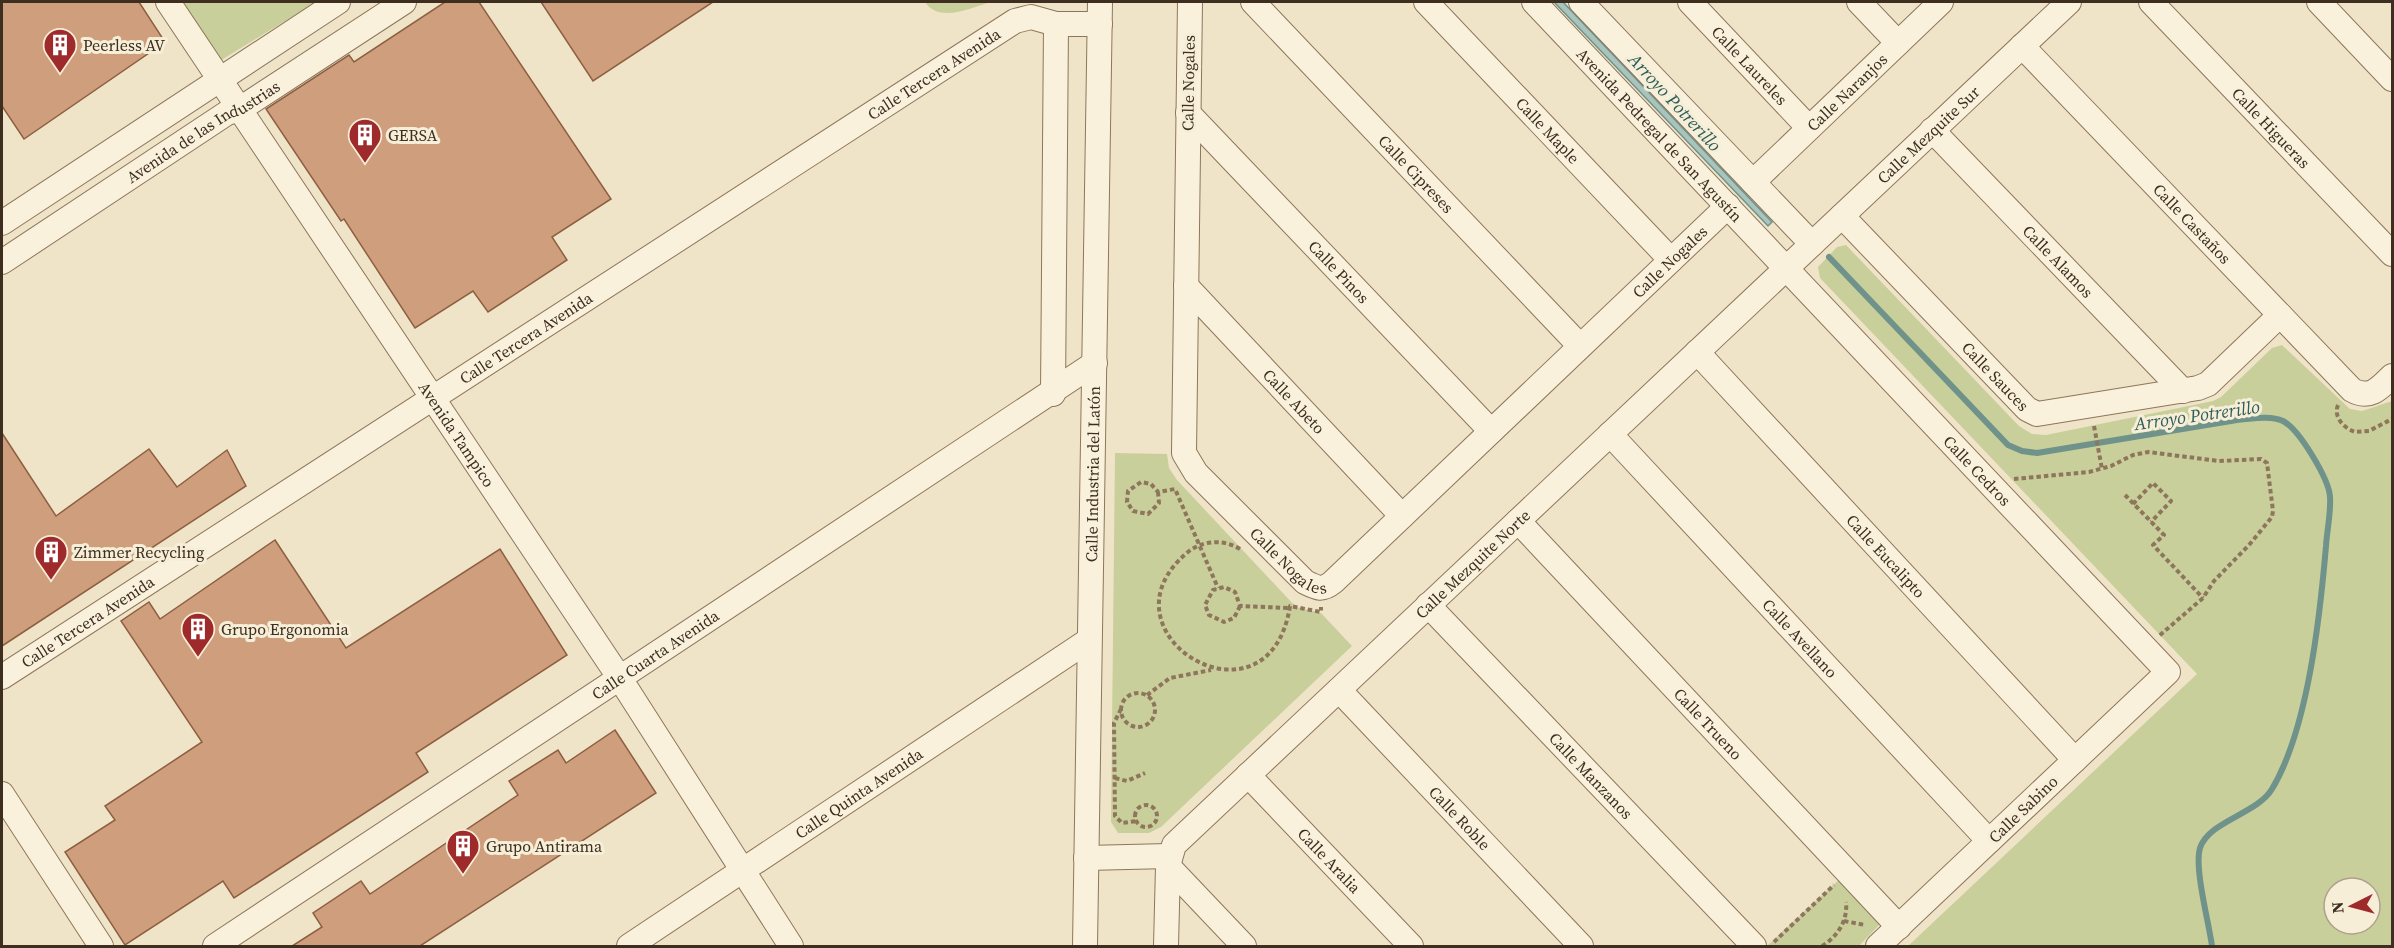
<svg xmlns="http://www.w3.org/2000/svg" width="2394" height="948" font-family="'Source Serif 4',serif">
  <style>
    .green { fill: #c9cf9b; fill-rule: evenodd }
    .water { fill: #a9c4bc; stroke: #6f938a; stroke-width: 1.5 }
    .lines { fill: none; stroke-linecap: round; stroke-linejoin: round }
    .stream { stroke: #6f938a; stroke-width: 6 }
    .building { fill: #cf9f7d; stroke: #8d5f41; stroke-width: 1.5 }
    .minor-casing { stroke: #8d765c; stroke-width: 26 }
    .path { stroke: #8d765c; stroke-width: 4; stroke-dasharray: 4.5 3; stroke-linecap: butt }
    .minor { stroke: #faf1dc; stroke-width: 24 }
    .labels { text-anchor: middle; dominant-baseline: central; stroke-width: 6; stroke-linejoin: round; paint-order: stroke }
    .poi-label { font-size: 16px; fill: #3d2e20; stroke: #f7eed8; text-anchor: start }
    .street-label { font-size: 16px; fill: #3d2e20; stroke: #f7eed8 }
    .water-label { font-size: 18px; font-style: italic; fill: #2f5d5a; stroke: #f7eed8 }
  </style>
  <rect width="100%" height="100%" fill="#f0e4c8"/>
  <!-- green -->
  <path class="green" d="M 180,2 L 316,2 L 218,62 Z
    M 925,2 L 991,2 C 973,7 939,24 925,2 Z
    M 1846,245 L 2019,426 L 2032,434 L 2046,435 L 2213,401 L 2221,397 L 2272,348 L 2282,345 L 2350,409 L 2362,411 L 2392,401 L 2392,946 L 1908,946 L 2197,674 L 1820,278 L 1818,267 L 1837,247 ZM 2334,888 L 2370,888 L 2370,924 L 2334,924 Z
    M 1115,453 L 1167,454 L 1169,468 L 1177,480 L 1296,607 L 1321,613 L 1352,646 L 1161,827 L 1149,833 L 1118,833 L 1111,822 Z
    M 1842,877 L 1880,924 L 1859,946 L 1768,945 Z"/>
  <!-- water -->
  <path class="water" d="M 1554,2 L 1563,2 L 1772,222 L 1768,226 Z"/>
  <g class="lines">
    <!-- stream -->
    <path class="stream" d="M 1829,257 L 2008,445 L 2022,451 L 2037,453 L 2237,420 C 2251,419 2270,415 2283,421 C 2299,429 2329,479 2330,497 C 2331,513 2327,530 2326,546 C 2320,616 2308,729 2272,789 C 2257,814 2209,821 2200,848 C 2194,868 2209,923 2212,946"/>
  </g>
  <!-- building -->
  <path class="building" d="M 2,2 L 139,2 L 165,42 L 24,139 L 2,106 Z
    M 445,2 L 479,2 L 611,199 L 552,237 L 567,260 L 488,312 L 473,291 L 415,328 L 344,219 L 341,221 L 266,109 L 349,55 L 354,62 Z
    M 541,2 L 713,2 L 593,81 Z
    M 2,433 L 56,516 L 149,449 L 177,487 L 227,450 L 246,486 L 2,646 Z
    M 275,540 L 346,648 L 500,549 L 567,655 L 416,753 L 428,772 L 234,898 L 223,881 L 125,945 L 65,852 L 115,820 L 105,806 L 202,742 L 121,621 L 149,602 L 160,619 Z
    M 615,730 L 656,793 L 420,946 L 292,946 L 322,927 L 313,913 L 361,881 L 370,894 L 518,795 L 509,781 L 558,750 L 566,763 Z"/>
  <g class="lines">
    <!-- minor casing -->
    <g class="minor-casing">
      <g id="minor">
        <path id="s1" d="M 168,2 L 619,677 L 791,946"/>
        <path id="s2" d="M 1190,2 L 1184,453 L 1196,473 L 1305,582 C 1317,588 1322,591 1333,582 L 1728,206"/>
        <path id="s3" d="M 1253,2 L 1580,346"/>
        <path id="s4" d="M 1426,2 L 1671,260"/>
        <path id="s5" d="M 1534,2 L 2168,672 L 1878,946"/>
        <path d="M 1581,2 L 1812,244"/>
        <path id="s6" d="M 1690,2 L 1809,128"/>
        <path d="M 1859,2 L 1898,43"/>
        <path id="s7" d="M 2151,2 L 2392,254"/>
        <path d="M 2319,2 L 2392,79"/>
        <path id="s8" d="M 2022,46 L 2352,390 C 2370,400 2380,388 2392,376"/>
        <path id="s9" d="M 1188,113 L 1491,431"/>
        <path id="s10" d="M 1932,130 L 2183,391"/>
        <path id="s11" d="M 1753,182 L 1941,2"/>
        <path id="s12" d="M 1842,216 L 2027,409 L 2037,414 L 2198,388 L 2208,384 L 2280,315"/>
        <path d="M 2,223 L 338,2"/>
        <path id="s13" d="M 2,262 L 227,113 L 240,109 L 404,2"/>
        <path id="s14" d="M 1186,286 L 1402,516"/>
        <path id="s15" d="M 1697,352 L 2075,760"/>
        <path d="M 1053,394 L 1056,24"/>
        <path id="s16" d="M 1610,434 L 1989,841"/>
        <path id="s17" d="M 1518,521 L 1899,927"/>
        <path id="s18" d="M 1428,605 L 1754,946"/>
        <path id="s19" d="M 2,677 L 1015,21 L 1031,17 L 1056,24 L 1100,24"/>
        <path id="s20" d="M 1339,690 L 1581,946"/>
        <path id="s21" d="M 1248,775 L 1411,946"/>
        <path d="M 2,794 L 101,946"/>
        <path d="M 1086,858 L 1169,856"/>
        <path d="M 1168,866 L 1244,946"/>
        <path id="s22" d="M 215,946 L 1095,363"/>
        <path id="s23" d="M 629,946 L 1089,640"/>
        <path id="s24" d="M 1085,946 L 1100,2"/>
        <path id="s25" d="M 1166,946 L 1168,866 L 1174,845 L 2069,2"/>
      </g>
    </g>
    <!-- path -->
    <path class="path" d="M 2338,405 C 2333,417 2344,428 2355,432 L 2369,431 L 2392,419
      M 2094,426 L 2102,469
      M 2014,479 L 2089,472 L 2111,466 L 2133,455 L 2148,452 L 2219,461 L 2261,459 L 2267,463 L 2273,511 L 2272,517 L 2249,545 L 2214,581 L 2203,598 L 2159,636
      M 1158,492 L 1159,503 L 1148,514 L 1133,511 L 1127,502 L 1128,491 L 1141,482 L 1151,484 L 1158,492 L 1175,489 L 1218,588
      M 2125,495 L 2164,535 L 2153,545 L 2203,598
      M 2133,504 L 2153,483 L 2171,501 L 2151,522
      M 1240,549 C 1223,539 1203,540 1188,552 C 1090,633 1269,740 1290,606 L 1321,612 L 1321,607
      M 1240,606 L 1234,618 L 1224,622 L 1209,615 L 1205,605 L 1213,590 L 1224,587 L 1235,592 L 1240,606 L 1289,608
      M1121 710a17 17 0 1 1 34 0a17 17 0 1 1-34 0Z
      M 1147,695 L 1170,678 L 1211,670
      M 1121,709 L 1114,723 L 1115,816 L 1122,823 L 1137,821
      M 1115,778 L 1127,781 L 1145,773
      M1135 816a11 11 0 1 1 22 0a11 11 0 1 1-22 0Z
      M 1844,921 L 1865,925
      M 1774,942 L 1834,885
      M 1822,946 C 1837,937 1848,921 1846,902"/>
    <!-- minor -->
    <use href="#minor" class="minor"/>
  </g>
  <!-- icons -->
  <defs>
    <g id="building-pin" transform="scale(1.725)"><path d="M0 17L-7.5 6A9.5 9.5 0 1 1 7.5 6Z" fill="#9e2a2b" stroke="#f7eed8"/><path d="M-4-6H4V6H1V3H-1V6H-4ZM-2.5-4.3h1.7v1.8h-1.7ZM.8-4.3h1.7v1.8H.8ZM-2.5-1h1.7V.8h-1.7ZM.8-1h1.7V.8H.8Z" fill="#fff"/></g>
  </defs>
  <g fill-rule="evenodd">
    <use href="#building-pin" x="60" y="45"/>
    <use href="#building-pin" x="365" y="135"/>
    <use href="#building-pin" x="51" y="552"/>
    <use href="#building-pin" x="198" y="629"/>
    <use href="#building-pin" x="463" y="846"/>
  </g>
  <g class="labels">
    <!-- poi labels -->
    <g class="poi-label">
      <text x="83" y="45">Peerless AV</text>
      <text x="388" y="135">GERSA</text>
      <text x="74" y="552">Zimmer Recycling</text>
      <text x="221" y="629">Grupo Ergonomia</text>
      <text x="486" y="846">Grupo Antirama</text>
    </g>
    <!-- street labels -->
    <g class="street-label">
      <text stroke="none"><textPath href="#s6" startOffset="87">Calle Laureles</textPath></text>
      <text stroke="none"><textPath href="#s19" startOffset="1110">Calle Tercera Avenida</textPath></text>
      <text transform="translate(1188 83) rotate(-89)">Calle Nogales</text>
      <text stroke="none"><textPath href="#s11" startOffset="130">Calle Naranjos</textPath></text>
      <text stroke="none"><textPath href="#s7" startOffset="174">Calle Higueras</textPath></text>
      <text stroke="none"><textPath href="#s13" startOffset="240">Avenida de las Industrias</textPath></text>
      <text stroke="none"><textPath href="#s4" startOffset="177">Calle Maple</textPath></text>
      <text stroke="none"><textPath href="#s25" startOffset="1138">Calle Mezquite Sur</textPath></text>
      <text stroke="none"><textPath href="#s5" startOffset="183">Avenida Pedregal de San Agustín</textPath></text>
      <text stroke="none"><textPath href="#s3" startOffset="237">Calle Cipreses</textPath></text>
      <text stroke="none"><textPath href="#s8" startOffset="246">Calle Castaños</textPath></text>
      <text stroke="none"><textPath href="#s10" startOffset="182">Calle Alamos</textPath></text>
      <text stroke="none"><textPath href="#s2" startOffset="1124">Calle Nogales</textPath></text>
      <text stroke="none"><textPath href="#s9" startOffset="219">Calle Pinos</textPath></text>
      <text stroke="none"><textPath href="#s19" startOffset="624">Calle Tercera Avenida</textPath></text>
      <text stroke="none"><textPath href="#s12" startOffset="222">Calle Sauces</textPath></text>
      <text stroke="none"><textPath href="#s14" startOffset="158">Calle Abeto</textPath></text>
      <text stroke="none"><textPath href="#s1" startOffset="520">Avenida Tampico</textPath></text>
      <text stroke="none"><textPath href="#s5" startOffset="645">Calle Cedros</textPath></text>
      <text stroke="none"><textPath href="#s24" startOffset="472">Calle Industria del Latón</textPath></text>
      <text stroke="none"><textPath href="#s2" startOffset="603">Calle Nogales</textPath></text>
      <text stroke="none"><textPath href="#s15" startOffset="278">Calle Eucalipto</textPath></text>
      <text stroke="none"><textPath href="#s25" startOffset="512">Calle Mezquite Norte</textPath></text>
      <text stroke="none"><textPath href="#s19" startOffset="102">Calle Tercera Avenida</textPath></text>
      <text stroke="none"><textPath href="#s16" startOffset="279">Calle Avellano</textPath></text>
      <text stroke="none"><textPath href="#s22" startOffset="528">Calle Cuarta Avenida</textPath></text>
      <text stroke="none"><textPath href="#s17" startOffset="278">Calle Trueno</textPath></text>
      <text stroke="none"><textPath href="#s18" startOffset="236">Calle Manzanos</textPath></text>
      <text stroke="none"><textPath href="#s23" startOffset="276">Calle Quinta Avenida</textPath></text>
      <text transform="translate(2023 809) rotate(-44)">Calle Sabino</text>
      <text stroke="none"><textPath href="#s20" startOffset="176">Calle Roble</textPath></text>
      <text stroke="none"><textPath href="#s21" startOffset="118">Calle Aralia</textPath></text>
    </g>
    <!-- water labels -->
    <g class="water-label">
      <text transform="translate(1675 102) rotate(47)">Arroyo Potrerillo</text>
      <text transform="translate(2197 415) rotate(-8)">Arroyo Potrerillo</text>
    </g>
  </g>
  <!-- border -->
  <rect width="2394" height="948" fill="none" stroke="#3d2e20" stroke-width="6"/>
  <!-- north arrow -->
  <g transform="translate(2352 906) rotate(264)"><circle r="28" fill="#f7eed8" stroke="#ada18e" stroke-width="1.5"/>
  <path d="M0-4.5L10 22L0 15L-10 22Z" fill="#9e2a2b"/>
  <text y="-9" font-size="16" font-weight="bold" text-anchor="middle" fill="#3d2e20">N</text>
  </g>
</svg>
